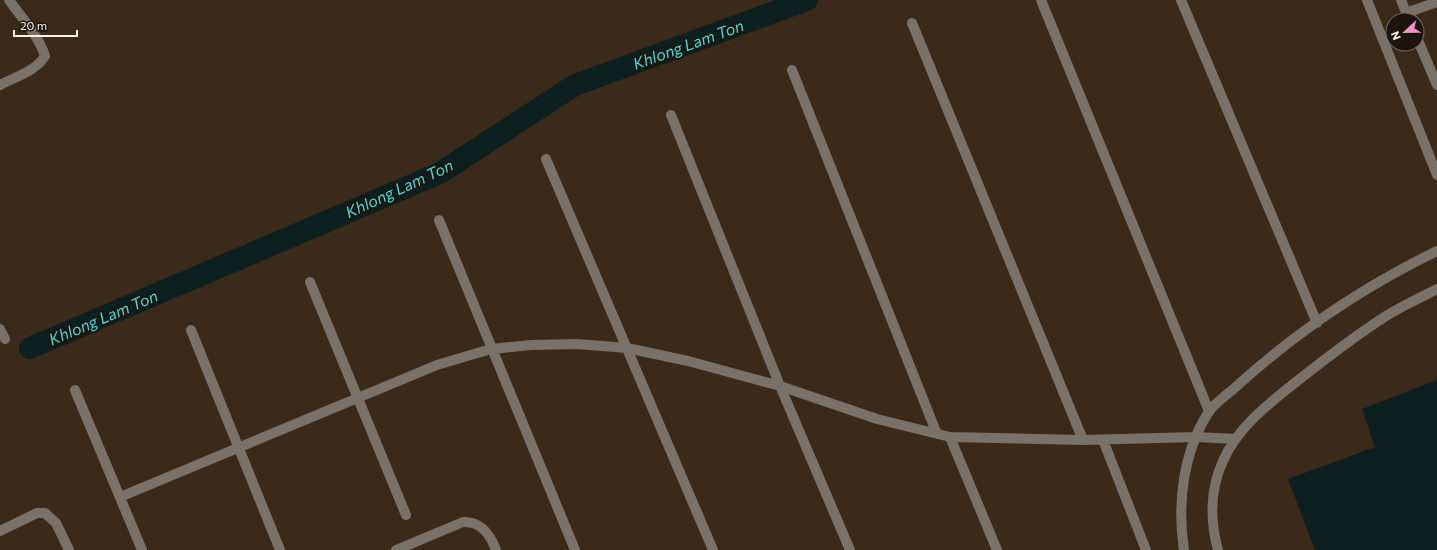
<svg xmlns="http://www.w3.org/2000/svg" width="1437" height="550" font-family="Commissioner,sans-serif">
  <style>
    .water { fill: #0d2020 }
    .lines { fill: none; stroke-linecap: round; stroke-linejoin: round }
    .canal { stroke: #0d2020; stroke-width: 22 }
    .minor { stroke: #7a7169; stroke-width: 10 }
    .labels { text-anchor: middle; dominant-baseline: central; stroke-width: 4; stroke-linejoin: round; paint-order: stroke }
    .water-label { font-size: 16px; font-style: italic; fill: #42dcde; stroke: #1c150e }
  </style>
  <rect width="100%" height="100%" fill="#3b2a1a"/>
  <!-- water -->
  <path class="water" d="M 1437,380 L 1437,550 L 1315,550 L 1288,479 L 1375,447 L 1362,409 Z"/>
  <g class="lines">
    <!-- canal -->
    <path class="canal" d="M 30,348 L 440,173 L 575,85 L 807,0"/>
    <!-- minor -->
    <path class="minor" d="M 1041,0 L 1209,411
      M 1181,0 L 1317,323
      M 1367,0 L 1437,175
      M 1401,0 L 1409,20
      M 1406,13 L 1437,2
      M 912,23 L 1083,440
      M 1417,38 L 1437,85
      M 792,70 L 937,434
      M 0,85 C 15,77 36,71 45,56 C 39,36 21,17 9,0
      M 671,115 L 780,386 L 850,550
      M 546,159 L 713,550
      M 439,220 L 575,550
      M 310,282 L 406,515
      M 0,329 L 5,339
      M 191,330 L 280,550
      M 75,390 L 142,550
      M 950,437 L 997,550
      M 1103,440 L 1146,550
      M 120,497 L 437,365 L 491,349 L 532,345 L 577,344 L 627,348 L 688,361 L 780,386 L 877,419 L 950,437 L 1083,440 L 1196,437 L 1236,439
      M 0,531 L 37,513 L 45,513 L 56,523 L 69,550
      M 396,550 L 463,522 C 481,521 490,534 496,550
      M 1184,550 C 1177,504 1183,453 1208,413 C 1215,402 1230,393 1239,384 C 1298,331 1365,286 1437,251
      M 1218,550 C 1210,521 1210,489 1223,461 C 1237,428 1268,404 1296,382 C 1325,359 1355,336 1386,316 C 1402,306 1420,298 1437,289"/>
  </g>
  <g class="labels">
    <!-- water labels -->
    <g class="water-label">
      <text transform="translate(688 44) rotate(-20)">Khlong Lam Ton</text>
      <text transform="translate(399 188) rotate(-25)">Khlong Lam Ton</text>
      <text transform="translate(103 317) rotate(-23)">Khlong Lam Ton</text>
    </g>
  </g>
  <!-- north arrow -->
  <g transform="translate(1405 32) rotate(248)"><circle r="19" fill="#1c150e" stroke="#766d65"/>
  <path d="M0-3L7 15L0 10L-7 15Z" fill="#f890cd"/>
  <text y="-6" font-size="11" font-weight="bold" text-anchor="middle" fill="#fcf1e7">N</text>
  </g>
  <!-- scale -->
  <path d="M14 30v6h63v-6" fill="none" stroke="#fcf1e7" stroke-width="2"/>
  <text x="20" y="30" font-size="12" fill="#fcf1e7" stroke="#1c150e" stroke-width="3" paint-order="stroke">20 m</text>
</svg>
